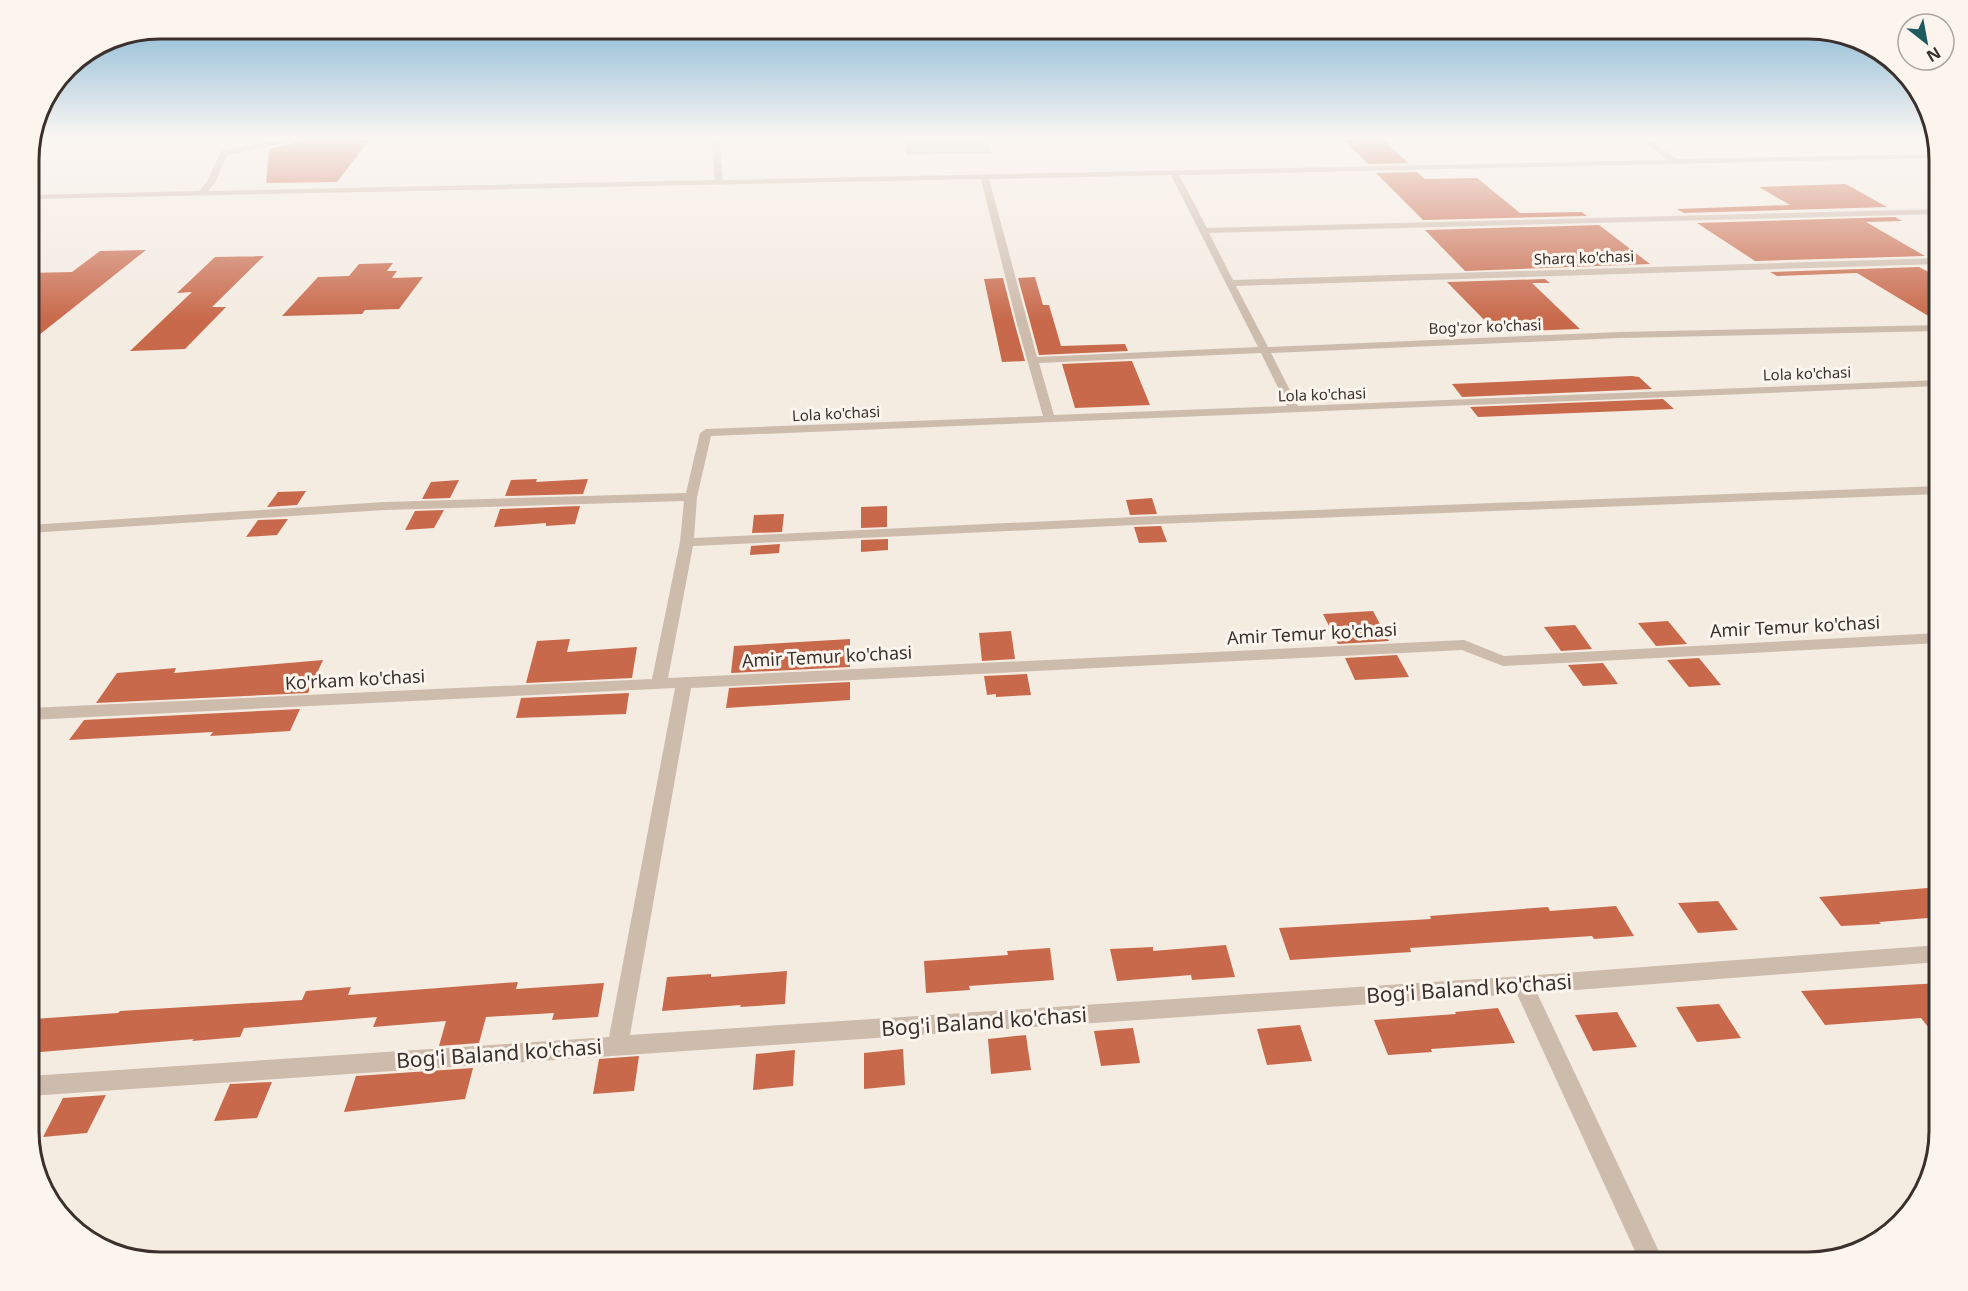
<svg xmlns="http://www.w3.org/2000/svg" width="1968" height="1291" font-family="'Noto Sans',sans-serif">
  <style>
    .green { fill: #b8c4a0 }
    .building { fill: #c8694b }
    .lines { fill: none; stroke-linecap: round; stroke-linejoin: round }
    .minor { fill: #cdbbac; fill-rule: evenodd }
    .labels { text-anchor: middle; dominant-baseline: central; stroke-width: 6; stroke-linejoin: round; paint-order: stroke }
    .far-street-label { font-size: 15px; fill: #3b302b; stroke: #fbf5ee }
    .street-label { font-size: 18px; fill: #3b302b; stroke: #fbf5ee }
    .near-street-label { font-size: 21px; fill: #3b302b; stroke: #fbf5ee }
    .rim { fill: none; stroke: #3b302b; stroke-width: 3 }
  </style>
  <rect width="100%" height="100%" fill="#f4ebe1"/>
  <!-- green -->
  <path class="green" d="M 987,139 L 990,153 L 906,155 L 905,140 Z"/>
  <!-- building -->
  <path class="building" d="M 308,139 L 370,139 L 337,182 L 266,183 L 269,149 Z
    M 1343,139 L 1383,139 L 1408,163 L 1368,164 Z
    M 1417,172 L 1425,179 L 1477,178 L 1520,213 L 1582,212 L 1587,216 L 1423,220 L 1376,173 Z
    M 1846,184 L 1887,207 L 1684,213 L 1677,209 L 1790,205 L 1759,187 Z
    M 1895,217 L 1902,221 L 1866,222 L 1925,256 L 1755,261 L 1697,223 Z
    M 1599,225 L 1650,264 L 1465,271 L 1425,230 Z
    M 146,250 L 29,343 L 29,273 L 72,272 L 100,251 Z
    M 264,256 L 212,307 L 226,307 L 185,349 L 130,351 L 192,292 L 177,293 L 215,257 Z
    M 393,263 L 387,271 L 397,271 L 392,278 L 423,277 L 399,309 L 365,310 L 362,314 L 282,316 L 318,277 L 349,276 L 359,264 Z
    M 1919,267 L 1940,278 L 1940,323 L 1857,273 L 1777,276 L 1770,272 Z
    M 1035,277 L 1043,305 L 1049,305 L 1061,346 L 1125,344 L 1128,351 L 1039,355 L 1018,278 Z
    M 1003,278 L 1015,325 L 1025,361 L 1002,362 L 984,279 Z
    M 1545,279 L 1550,283 L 1532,283 L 1580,329 L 1496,332 L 1447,282 Z
    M 1132,361 L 1150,405 L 1075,408 L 1062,364 Z
    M 1632,376 L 1639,377 L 1652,389 L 1462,397 L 1452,384 Z
    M 1663,399 L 1674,409 L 1478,417 L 1470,407 Z
    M 537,479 L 536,482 L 588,479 L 583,494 L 505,496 L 511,480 Z
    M 459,480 L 450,498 L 422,499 L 431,482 Z
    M 306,491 L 297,505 L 267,507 L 278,492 Z
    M 1152,498 L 1157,514 L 1130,515 L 1126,500 Z
    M 580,506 L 575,524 L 546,526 L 546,523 L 494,527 L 500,509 Z
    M 887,506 L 887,527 L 861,528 L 861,507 Z
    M 444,510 L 434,528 L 405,530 L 415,511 Z
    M 784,514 L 782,532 L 752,533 L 754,515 Z
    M 288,519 L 277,535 L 246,537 L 258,520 Z
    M 1161,526 L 1167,542 L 1139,543 L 1134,527 Z
    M 888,539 L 888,550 L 861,552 L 861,540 Z
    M 780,544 L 779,553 L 750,555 L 751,546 Z
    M 1373,611 L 1389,641 L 1338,644 L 1323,614 Z
    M 1668,621 L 1687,644 L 1656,646 L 1638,623 Z
    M 1575,625 L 1592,649 L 1561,651 L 1544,627 Z
    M 1011,631 L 1015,659 L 982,661 L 979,633 Z
    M 570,639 L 567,652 L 637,647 L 632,678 L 526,683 L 537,641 Z
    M 850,639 L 850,667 L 731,673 L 734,646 Z
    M 1397,655 L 1409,677 L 1355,680 L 1345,658 Z
    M 1699,658 L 1721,685 L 1689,687 L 1667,660 Z
    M 323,660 L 308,693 L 96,703 L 117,673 L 176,668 L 174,673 Z
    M 1603,663 L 1618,684 L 1583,686 L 1568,665 Z
    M 1027,674 L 1031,695 L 996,697 L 996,694 L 987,695 L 984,676 Z
    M 850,682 L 850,700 L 726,708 L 729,688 Z
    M 629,693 L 626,714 L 516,718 L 521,698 Z
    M 300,709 L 290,731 L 210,736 L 213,732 L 69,740 L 84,720 Z
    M 1940,887 L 1940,917 L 1879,922 L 1881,924 L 1841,926 L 1819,897 Z
    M 1718,901 L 1738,930 L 1698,933 L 1678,903 Z
    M 1616,906 L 1634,936 L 1594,939 L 1592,936 L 1410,948 L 1411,952 L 1290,960 L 1279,928 L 1431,919 L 1430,916 L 1470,913 L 1548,907 L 1550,911 Z
    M 1226,945 L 1235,977 L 1192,980 L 1191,975 L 1117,981 L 1110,949 L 1153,947 L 1153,951 Z
    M 1050,948 L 1054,980 L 969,986 L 970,990 L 926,993 L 924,961 L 1008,955 L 1007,951 Z
    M 787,971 L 785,1004 L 740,1007 L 741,1005 L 662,1011 L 667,977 L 711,974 L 711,977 Z
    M 518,982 L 516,989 L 604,983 L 598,1017 L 552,1020 L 554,1013 L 486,1017 L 479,1043 L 439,1046 L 446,1021 L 373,1027 L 377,1017 L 244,1028 L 240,1037 L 192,1041 L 194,1039 L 29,1053 L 29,1027 L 34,1019 L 118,1013 L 120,1011 L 302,1000 L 306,991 L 351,987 L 348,995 Z
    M 1940,983 L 1940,1042 L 1921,1018 L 1825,1025 L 1801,991 Z
    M 1719,1004 L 1741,1038 L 1697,1042 L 1676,1007 Z
    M 1498,1008 L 1515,1043 L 1431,1049 L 1432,1052 L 1388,1055 L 1374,1020 L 1456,1014 L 1455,1012 Z
    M 1617,1012 L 1637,1047 L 1593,1051 L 1575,1015 Z
    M 1300,1025 L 1312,1061 L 1267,1065 L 1257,1029 Z
    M 1133,1028 L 1140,1063 L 1101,1066 L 1094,1031 Z
    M 1026,1035 L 1031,1070 L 991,1074 L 988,1039 Z
    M 903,1049 L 905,1085 L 864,1089 L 864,1053 Z
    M 795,1050 L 793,1086 L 753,1090 L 756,1054 Z
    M 639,1056 L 634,1091 L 593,1094 L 599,1059 Z
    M 473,1068 L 465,1099 L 344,1112 L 356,1076 Z
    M 272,1082 L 257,1118 L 214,1121 L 230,1084 Z
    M 106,1095 L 87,1133 L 43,1137 L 63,1098 Z"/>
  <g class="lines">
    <!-- minor -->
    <path class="minor" d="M 284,139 L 306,139 L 227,155 L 215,183 L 208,191 L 715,180 L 711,139 L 719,139 L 723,180 L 1668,160 L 1639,139 L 1648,139 L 1677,159 L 1938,154 L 1939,158 L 1179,175 L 1207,228 L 1939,209 L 1939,214 L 1209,233 L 1233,280 L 1939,258 L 1939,264 L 1236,286 L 1268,347 L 1620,332 L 1939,325 L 1939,331 L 1620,338 L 1271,353 L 1298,406 L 1939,380 L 1939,386 L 711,436 L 697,497 L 694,538 L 1156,516 L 1939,486 L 1939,494 L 1156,524 L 693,546 L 668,678 L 1464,640 L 1504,656 L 1939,633 L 1939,643 L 1503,666 L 1462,650 L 691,688 L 630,1035 L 1523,976 L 1939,945 L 1939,962 L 1537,993 L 1664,1262 L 1640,1262 L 1517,994 L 29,1096 L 29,1076 L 609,1037 L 675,688 L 29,720 L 29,708 L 652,679 L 680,542 L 684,501 L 385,510 L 29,533 L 29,525 L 385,502 L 686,493 L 700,433 L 706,429 L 1043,416 L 1017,324 L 981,179 L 29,199 L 29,195 L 199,191 L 207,182 L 221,151 ZM 1171,175 L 1258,347 L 1037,357 L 989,179 ZM 1261,353 L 1287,406 L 1054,415 L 1039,363 Z"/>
  </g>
  <!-- sky -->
  <linearGradient id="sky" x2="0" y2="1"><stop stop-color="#7eb2d2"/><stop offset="0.43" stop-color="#faf6f2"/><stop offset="1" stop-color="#faf6f2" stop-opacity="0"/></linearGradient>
  <rect width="1968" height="320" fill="url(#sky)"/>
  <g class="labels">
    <!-- far-street labels -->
    <g class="far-street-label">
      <text transform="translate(1584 257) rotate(-2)">Sharq ko'chasi</text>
      <text transform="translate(1485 326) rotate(-2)">Bog'zor ko'chasi</text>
      <text transform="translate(1807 373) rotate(-2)">Lola ko'chasi</text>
      <text transform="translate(1322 394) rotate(-2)">Lola ko'chasi</text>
      <text transform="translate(836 413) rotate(-3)">Lola ko'chasi</text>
    </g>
    <!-- street labels -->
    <g class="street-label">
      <text transform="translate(1795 626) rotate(-3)">Amir Temur ko'chasi</text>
      <text transform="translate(1312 633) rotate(-3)">Amir Temur ko'chasi</text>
      <text transform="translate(827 656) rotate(-3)">Amir Temur ko'chasi</text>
      <text transform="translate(355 679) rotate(-3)">Ko'rkam ko'chasi</text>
    </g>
    <!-- near-street labels -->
    <g class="near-street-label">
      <text transform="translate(1469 988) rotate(-4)">Bog'i Baland ko'chasi</text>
      <text transform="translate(984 1021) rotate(-4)">Bog'i Baland ko'chasi</text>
      <text transform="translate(499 1053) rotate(-4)">Bog'i Baland ko'chasi</text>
    </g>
  </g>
  <!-- crop -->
  <path d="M0 0H1968V1291H0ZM160 39H1808A121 121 0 0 1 1929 160V1131A121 121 0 0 1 1808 1252H160A121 121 0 0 1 39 1131V160A121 121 0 0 1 160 39Z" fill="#fbf5ee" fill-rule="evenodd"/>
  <path class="rim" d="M160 39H1808A121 121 0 0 1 1929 160V1131A121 121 0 0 1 1808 1252H160A121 121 0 0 1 39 1131V160A121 121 0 0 1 160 39Z"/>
  <!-- north arrow -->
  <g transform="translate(1926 42) rotate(149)"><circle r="28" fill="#fbf5ee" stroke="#aea6a0" stroke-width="1.5"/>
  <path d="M0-4.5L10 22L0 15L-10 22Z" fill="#1f5a5e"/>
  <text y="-9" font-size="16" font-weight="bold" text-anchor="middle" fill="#3b302b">N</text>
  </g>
</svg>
